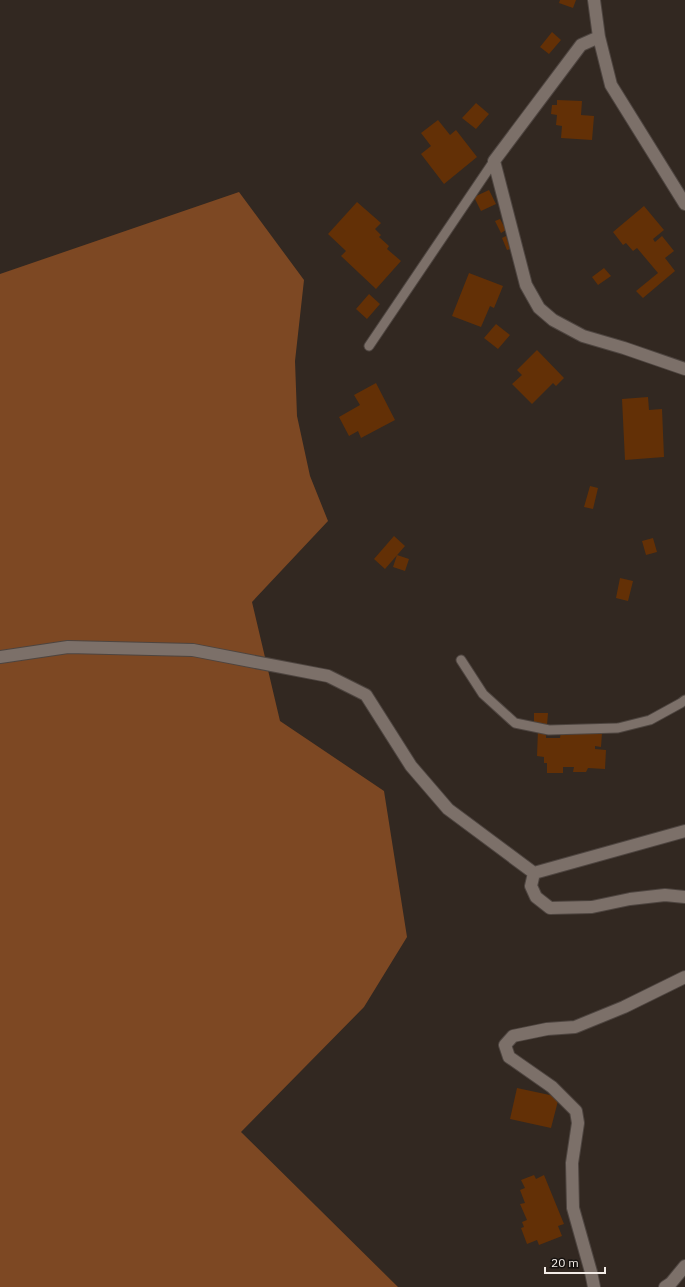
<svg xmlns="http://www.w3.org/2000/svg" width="685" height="1287" font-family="'IBM Plex Sans',sans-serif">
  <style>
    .forest { fill: #7d4823 }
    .building { fill: #633006 }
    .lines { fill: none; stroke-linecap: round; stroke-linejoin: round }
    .service-casing { stroke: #4e4540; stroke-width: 11 }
    .minor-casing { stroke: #4e4540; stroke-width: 14 }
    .service { stroke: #7c7069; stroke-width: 9 }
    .minor { stroke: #7c7069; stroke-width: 12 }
  </style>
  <rect width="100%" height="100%" fill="#322821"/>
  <!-- forest -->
  <path class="forest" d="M 239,192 L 304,280 L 295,361 L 297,416 L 310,476 L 328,521 L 252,602 L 280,721 L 384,791 L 407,937 L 364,1007 L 241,1132 L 398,1287 L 0,1287 L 0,274 Z"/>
  <!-- building -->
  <path class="building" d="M 560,0 L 576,0 L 573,8 L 559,3 Z
    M 552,32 L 561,40 L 549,54 L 540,47 Z
    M 557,100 L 582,101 L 581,115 L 594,116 L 592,140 L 561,138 L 562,126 L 556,125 L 557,115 L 551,114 L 552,105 L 557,105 Z
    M 476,103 L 489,114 L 476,129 L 462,118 Z
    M 438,120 L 450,135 L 456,130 L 477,157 L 444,184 L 421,154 L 431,146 L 421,133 Z
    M 489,190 L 496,204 L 481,211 L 474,197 Z
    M 357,202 L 381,223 L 375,229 L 381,235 L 379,237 L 389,246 L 387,249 L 401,261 L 376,289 L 341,256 L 346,251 L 328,234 Z
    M 644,206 L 664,230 L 653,239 L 655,242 L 662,236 L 674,251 L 665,258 L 675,271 L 643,298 L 636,291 L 658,273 L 637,248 L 633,251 L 626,243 L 623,245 L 613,232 Z
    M 500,219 L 506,230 L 501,233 L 495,221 Z
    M 506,236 L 510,249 L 507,250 L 502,238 Z
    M 604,268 L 611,276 L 598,285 L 592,277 Z
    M 469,273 L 503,286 L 494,308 L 490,306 L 481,327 L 452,316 Z
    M 369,294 L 380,304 L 367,319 L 356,309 Z
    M 496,324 L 510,335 L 498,349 L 484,338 Z
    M 537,350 L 564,378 L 556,386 L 553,383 L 532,404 L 512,384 L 522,375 L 517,370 Z
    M 376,383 L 395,420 L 361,438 L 358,431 L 349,436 L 339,417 L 360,405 L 354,395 Z
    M 648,397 L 649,410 L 662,409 L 664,457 L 625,460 L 622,399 Z
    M 590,486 L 598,488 L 593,509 L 584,507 Z
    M 394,536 L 405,546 L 385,569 L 374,559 Z
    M 653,538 L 657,552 L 646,555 L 642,541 Z
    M 397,555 L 409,559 L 405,571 L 393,567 Z
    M 620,578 L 633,581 L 628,601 L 616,598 Z
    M 534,713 L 548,713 L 547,725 L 534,724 Z
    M 538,730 L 546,731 L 546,738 L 560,738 L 561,731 L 602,733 L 601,747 L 595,746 L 595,749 L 606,750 L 605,769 L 588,768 L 586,772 L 573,772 L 574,767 L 563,767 L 563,773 L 547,773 L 547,763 L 544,763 L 544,757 L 537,756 Z
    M 517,1088 L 559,1097 L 551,1128 L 510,1119 Z
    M 534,1175 L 536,1179 L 544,1175 L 564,1224 L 558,1226 L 562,1236 L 539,1245 L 537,1240 L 527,1244 L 521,1228 L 524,1227 L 522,1222 L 527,1220 L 520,1204 L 525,1203 L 520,1190 L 525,1188 L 521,1180 Z"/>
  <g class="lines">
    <!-- service casing -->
    <g class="service-casing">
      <path id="service" d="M 369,346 L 494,161
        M 461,660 L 483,694 L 515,723 L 549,730 L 618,728 L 650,720 L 681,703 L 685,700"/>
    </g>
    <!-- minor casing -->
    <g class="minor-casing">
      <path id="minor" d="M 594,0 L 599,37 L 611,85 L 685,204
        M 599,37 L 581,45 L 494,161 L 526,285 L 539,308 L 553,320 L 583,336 L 624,348 L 685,369
        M 0,657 L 68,647 L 193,650 L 328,676 L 366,695 L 411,766 L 448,809 L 534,873 L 685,831
        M 534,873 L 531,886 L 536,897 L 550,908 L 592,907 L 630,899 L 665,895 L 685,897
        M 594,1287 L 591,1272 L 573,1208 L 572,1163 L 578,1123 L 576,1111 L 552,1087 L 509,1057 L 505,1045 L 513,1036 L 547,1029 L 575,1027 L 624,1007 L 685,977
        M 665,1287 L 671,1283 L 685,1266"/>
    </g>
    <!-- service -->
    <use href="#service" class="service"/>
    <!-- minor -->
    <use href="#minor" class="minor"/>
  </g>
  <!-- scale -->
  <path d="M545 1267v6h60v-6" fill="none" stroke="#f3ece7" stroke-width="2"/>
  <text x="551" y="1267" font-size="12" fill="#f3ece7" stroke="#16120f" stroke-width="3" paint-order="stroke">20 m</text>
</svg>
